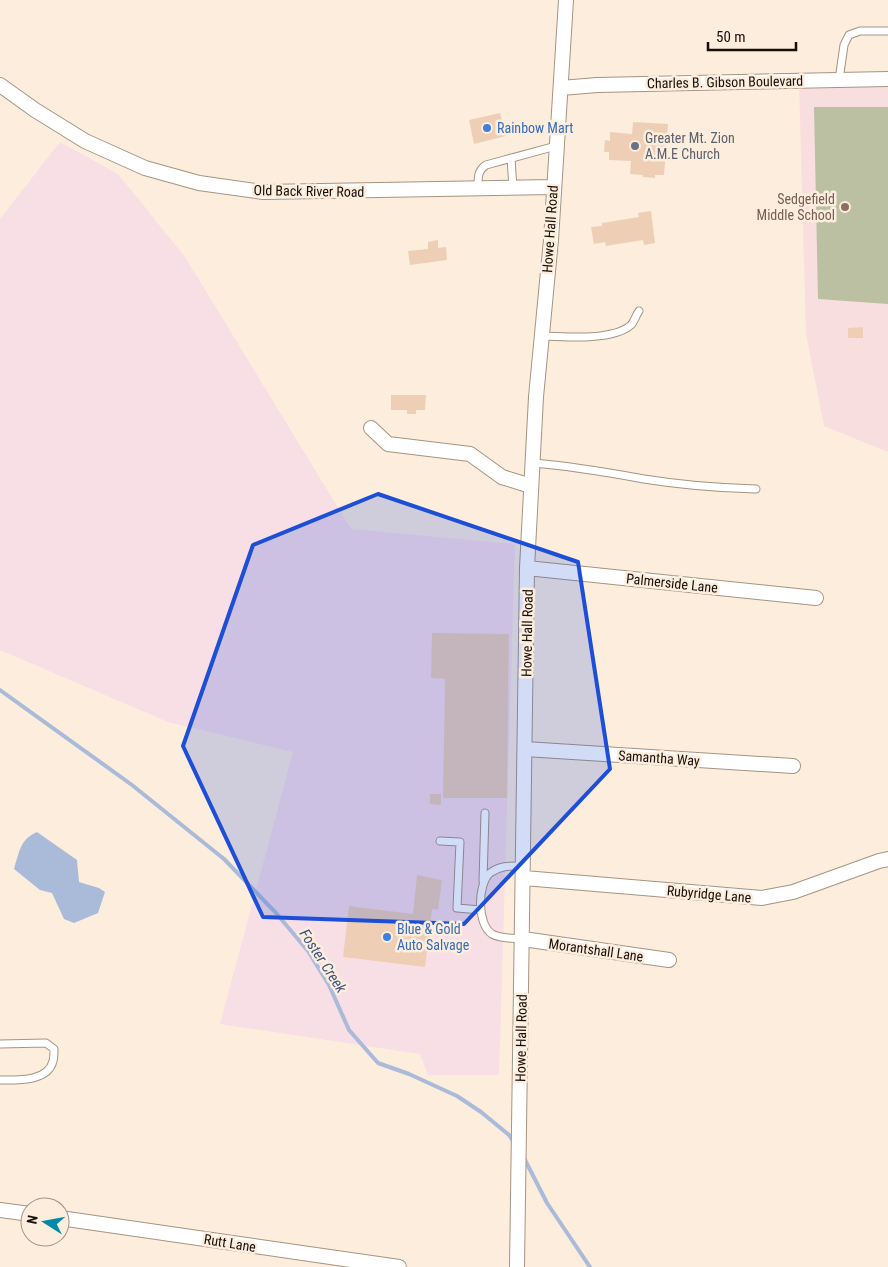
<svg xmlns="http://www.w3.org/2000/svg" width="888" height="1267" font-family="'Roboto Condensed',sans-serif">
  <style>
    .industrial { fill: #f8dee5 }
    .education { fill: #f9dedf }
    .green { fill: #bcc0a3 }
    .water { fill: #aabbda }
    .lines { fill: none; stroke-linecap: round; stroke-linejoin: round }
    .stream { stroke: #aabbda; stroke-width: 4 }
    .building { fill: #eecfb6 }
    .lane-casing { stroke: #a69481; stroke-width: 9 }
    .street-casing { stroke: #a69481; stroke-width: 16 }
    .lane { stroke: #fff; stroke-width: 7 }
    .street { stroke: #fff; stroke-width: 14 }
    .marked { fill: #1d4ed8; fill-opacity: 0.2; stroke: #1d4ed8; stroke-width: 4; stroke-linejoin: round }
    .shop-dot { fill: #3f7fe0; stroke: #fceddd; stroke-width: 2 }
    .worship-dot { fill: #6b7280; stroke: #fceddd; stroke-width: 2 }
    .education-dot { fill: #8d6e63; stroke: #fceddd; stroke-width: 2 }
    .labels { text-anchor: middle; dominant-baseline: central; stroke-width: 5; stroke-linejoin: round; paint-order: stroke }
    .street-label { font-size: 14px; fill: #160f09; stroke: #fceddd }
    .shop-label { font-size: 14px; fill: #366cbe; stroke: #fceddd; text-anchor: start }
    .worship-label { font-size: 14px; fill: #5b616d; stroke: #fceddd; text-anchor: start }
    .education-label { font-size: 14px; fill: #785e54; stroke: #fceddd; text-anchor: end }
    .water-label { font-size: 15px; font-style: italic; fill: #3e5582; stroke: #fceddd }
  </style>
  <rect width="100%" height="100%" fill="#fceddd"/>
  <!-- industrial -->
  <path class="industrial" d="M 60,142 L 118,174 L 185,257 L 351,529 L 515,544 L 499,1075 L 428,1075 L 420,1054 L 220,1024 L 293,752 L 168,722 L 0,650 L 0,219 Z"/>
  <!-- education -->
  <path class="education" d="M 888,79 L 888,452 L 824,426 L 806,334 L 799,81 Z"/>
  <!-- green -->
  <path class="green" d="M 814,107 L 888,107 L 888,304 L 818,299 Z"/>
  <!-- water -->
  <path class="water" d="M 37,832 L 77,860 L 79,882 L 99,888 L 105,892 L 98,913 L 74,923 L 64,919 L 52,893 L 40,890 L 14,869 C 19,853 20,839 37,832 Z"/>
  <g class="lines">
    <!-- stream -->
    <path class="stream" d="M 0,690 L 132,785 L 224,859 L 276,913 L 308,951 L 329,985 L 349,1030 L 378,1063 L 409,1074 L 457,1096 L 481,1112 L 509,1135 L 515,1144
      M 523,1156 L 547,1203 L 590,1267"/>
  </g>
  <!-- building -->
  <path class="building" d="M 500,113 L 506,136 L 474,144 L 469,120 Z
    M 633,122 L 668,124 L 664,175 L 655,175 L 655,178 L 643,177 L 643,175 L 630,174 L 631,161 L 609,160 L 609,152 L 604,152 L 605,140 L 610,141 L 610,132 L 632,134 Z
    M 651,211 L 655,243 L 644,245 L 643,240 L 606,246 L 605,242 L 594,244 L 591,227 L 602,226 L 602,223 L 639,217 L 638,213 Z
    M 438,240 L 438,248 L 446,247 L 447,260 L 410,265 L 408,251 L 428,249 L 428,242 Z
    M 863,327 L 863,338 L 848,338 L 848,328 Z
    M 391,395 L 426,395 L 425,410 L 416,410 L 416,414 L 407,414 L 407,410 L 391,410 Z
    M 432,633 L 509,634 L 507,798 L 443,798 L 445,679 L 431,678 Z
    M 430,794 L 441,794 L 441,805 L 430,804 Z
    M 417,875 L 442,880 L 438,910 L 432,909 L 425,967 L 343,957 L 349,906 L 413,914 Z"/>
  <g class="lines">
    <!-- lane casing -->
    <g class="lane-casing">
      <path id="lane" d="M 839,80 L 844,45 L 849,35 L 860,31 L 888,31
        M 511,158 L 513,188
        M 478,189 C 478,179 477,171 486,165 L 556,146
        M 542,336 C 564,337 613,341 631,325 C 634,322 636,315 639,311
        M 533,463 C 571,466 606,472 644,479 C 681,485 718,488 756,489
        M 440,841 L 460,842 L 457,908 L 481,910
        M 483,881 L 485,813
        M 523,939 C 514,938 501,939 492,934 C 477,924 477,885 490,873 C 501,865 511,866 524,866
        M 0,1044 L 46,1043 L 54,1049 C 54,1053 54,1058 53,1061 C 48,1082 17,1080 0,1080"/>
    </g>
    <!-- street casing -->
    <g class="street-casing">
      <path id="street" d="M 0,85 L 35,110 L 85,141 L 145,168 L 199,183 L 263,192 L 553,187
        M 561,88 L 597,85 L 888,79
        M 371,428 L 388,444 L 470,454 L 502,477 L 531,486
        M 527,568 L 816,598
        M 525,749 L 793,766
        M 524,878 L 762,898 L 793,892 L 879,861 L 888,859
        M 523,939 L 669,960
        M 0,1210 L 30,1214
        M 60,1218 L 399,1267
        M 517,1267 L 527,568 L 536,397 L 551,240 L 566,0"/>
    </g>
    <!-- lane -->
    <use href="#lane" class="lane"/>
    <!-- street -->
    <use href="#street" class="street"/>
  </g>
  <!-- marked area -->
  <path class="marked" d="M 378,494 L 578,562 L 610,769 L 464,924 L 263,917 L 183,746 L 253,545 Z"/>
  <!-- markers -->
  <g class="shop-dot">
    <circle cx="487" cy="128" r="5"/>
    <circle cx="387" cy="937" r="5"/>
  </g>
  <circle class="worship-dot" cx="635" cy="146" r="5"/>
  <circle class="education-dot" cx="845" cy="207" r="5"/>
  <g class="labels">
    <!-- street labels -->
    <g class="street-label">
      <text transform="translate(725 82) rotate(-1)">Charles B. Gibson Boulevard</text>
      <text transform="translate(309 191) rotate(1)">Old Back River Road</text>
      <text transform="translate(550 229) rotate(-86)">Howe Hall Road</text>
      <text transform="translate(672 583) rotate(6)">Palmerside Lane</text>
      <text transform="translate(527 633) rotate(-89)">Howe Hall Road</text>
      <text transform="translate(659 758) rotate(4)">Samantha Way</text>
      <text transform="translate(709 894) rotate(5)">Rubyridge Lane</text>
      <text transform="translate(596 950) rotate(8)">Morantshall Lane</text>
      <text transform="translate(521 1038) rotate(-89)">Howe Hall Road</text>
      <text transform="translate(230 1243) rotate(9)">Rutt Lane</text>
    </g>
    <!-- shop labels -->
    <g class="shop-label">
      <text x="497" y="128">Rainbow Mart</text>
      <text x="397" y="929">Blue &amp; Gold<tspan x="397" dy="16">Auto Salvage</tspan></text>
    </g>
    <!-- worship labels -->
    <g class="worship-label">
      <text x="645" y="138">Greater Mt. Zion<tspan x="645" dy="16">A.M.E Church</tspan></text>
    </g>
    <!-- education labels -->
    <g class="education-label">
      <text x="835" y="199">Sedgefield<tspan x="835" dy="16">Middle School</tspan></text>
    </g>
    <!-- water labels -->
    <g class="water-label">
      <text transform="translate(323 961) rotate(57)">Foster Creek</text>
    </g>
  </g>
  <!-- north arrow -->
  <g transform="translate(45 1222) rotate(281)"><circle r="24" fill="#fceddd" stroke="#a09488"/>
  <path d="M0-4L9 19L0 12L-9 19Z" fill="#0089a9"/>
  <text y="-8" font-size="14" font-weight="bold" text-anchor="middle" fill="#160f09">N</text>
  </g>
  <!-- scale -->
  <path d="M708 42v8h88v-8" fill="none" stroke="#160f09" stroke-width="2.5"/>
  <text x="716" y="42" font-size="15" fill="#160f09" stroke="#fceddd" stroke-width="4" paint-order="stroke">50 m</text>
</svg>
